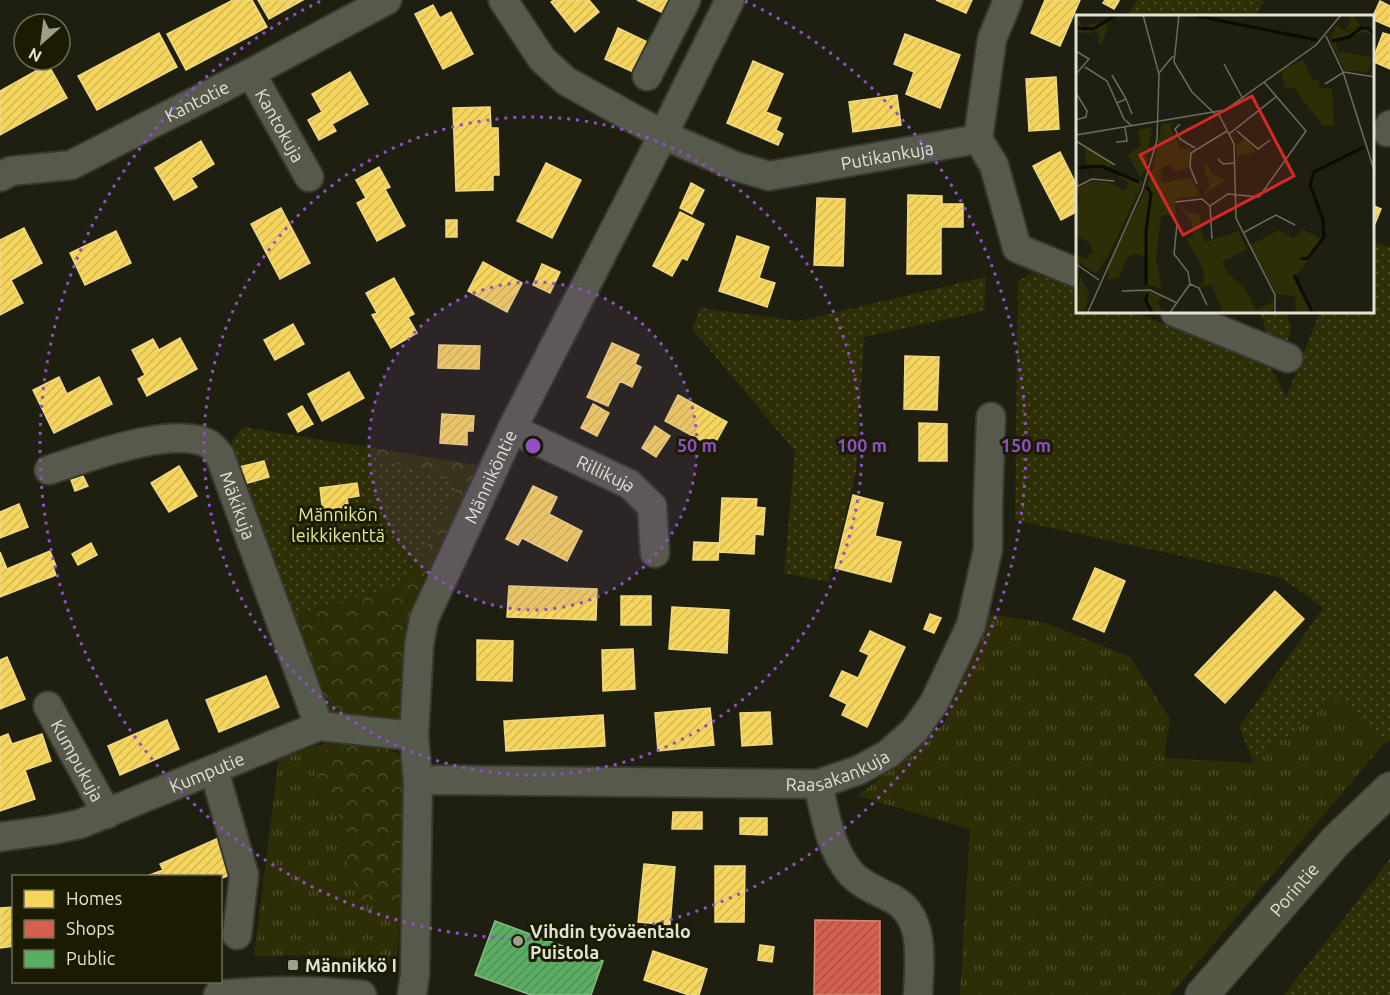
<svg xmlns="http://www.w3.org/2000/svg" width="1390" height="995" font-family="Ubuntu,sans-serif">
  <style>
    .grass { fill: url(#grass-tufts) }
    .forest { fill: url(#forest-crowns) }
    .park { fill: url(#park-dots) }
    .homes { fill: url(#homes-hatch); stroke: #f0d97f; stroke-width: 1.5 }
    .shops { fill: url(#shops-hatch); stroke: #d98775; stroke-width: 1.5 }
    .public { fill: url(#public-hatch); stroke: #82be83; stroke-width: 1.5 }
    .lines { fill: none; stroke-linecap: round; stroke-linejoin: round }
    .minor-casing { stroke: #37382e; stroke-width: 32 }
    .highway-casing { stroke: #37382e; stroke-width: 36 }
    .minor { stroke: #58594d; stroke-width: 28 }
    .highway { stroke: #565645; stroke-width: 33 }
    .ring { fill: none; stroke: #8f50c3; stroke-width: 3; stroke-dasharray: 3 6 }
    .poi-dot { fill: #9d9e8e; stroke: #1b1b02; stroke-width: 2 }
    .labels { text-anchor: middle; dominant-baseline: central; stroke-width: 6; stroke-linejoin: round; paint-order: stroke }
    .street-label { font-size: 18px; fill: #e1e2d2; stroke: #1b1b02 }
    .park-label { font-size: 18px; fill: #e7e996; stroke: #1b1b02 }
    .poi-label { font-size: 18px; font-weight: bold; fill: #e1e2d2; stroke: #1b1b02; text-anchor: start }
    .inset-river { fill: none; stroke: #0c0b01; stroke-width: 3 }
    .inset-road { fill: none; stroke: #6c6d5e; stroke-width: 1.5 }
    .view { fill: #d62828; fill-opacity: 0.15; stroke: #d62828; stroke-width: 3 }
    .inset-edge { fill: none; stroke: #e1e2d2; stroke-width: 3 }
    .centre { fill: #8f50c3; stroke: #1b1b02; stroke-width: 3 }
    .ring-label { font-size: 18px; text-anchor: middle; font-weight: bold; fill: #8f50c3; stroke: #1b1b02; stroke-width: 6; stroke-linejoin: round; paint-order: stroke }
  </style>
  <defs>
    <pattern id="grass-tufts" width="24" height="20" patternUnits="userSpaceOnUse" patternTransform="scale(1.5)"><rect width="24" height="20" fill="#2e2e06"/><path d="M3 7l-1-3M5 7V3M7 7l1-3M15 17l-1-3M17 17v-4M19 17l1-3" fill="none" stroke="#4c4c29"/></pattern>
    <pattern id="forest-crowns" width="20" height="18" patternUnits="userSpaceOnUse" patternTransform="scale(1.5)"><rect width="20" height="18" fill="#2e2e06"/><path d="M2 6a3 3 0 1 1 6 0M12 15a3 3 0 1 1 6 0" fill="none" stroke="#4c4c29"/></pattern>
    <pattern id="park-dots" width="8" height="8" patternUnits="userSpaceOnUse" patternTransform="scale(1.5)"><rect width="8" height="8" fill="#2e2e06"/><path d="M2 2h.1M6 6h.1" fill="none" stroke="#4c4c29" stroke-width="1.8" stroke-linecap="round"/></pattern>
    <pattern id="homes-hatch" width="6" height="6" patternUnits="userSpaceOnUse" patternTransform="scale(1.5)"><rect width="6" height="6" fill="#f6d55c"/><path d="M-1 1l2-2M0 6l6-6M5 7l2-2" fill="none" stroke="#d2b856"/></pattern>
    <pattern id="shops-hatch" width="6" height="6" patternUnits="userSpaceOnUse" patternTransform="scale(1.5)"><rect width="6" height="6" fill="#d6604d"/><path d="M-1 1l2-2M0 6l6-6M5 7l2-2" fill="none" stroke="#a35648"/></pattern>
    <pattern id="public-hatch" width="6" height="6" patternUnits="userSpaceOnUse" patternTransform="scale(1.5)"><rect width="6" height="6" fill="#5aae61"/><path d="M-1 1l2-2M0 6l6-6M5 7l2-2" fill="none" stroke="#538e57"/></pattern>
  </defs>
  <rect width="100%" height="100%" fill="#1e1f10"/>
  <!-- grass -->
  <path class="grass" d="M 990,614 L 1046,623 L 1130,657 L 1170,719 L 1164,758 L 1254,763 L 1335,698 L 1384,744 L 1170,995 L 960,995 L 970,829 L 858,796 L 944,724 Z
    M 330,742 L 316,776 L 340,817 L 350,874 L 363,902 L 401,911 L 396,966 L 322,955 L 254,956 L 279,757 Z"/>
  <!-- forest -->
  <path class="forest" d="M 316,439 L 484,466 L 406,718 L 394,727 L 336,719 L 321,706 L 289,617 L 409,582 L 459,483 Z
    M 330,742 C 355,743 391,742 407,763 L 401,911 L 363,902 L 350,874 L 340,817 L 316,776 Z"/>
  <!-- park -->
  <path class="park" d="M 1137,0 L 1264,0 L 1256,16 L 1127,16 Z
    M 1374,241 L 1390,247 L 1390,739 L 1384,744 L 1335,698 L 1254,763 L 1239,727 L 1323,608 L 1282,578 L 1015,520 L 1018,282 L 1032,272 L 1078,290 L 1078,312 L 1134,312 L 1270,366 L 1286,397 L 1320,312 L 1374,312 Z
    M 986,277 L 984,311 L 864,337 L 856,472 L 829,582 L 784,573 L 795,451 L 692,329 L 700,308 L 799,321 Z
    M 1260,312 L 1286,312 L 1291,328 L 1286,347 L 1269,341 Z
    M 243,427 L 316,439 L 459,483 L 409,582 L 289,617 L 233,456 L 232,440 Z
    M 1390,859 L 1390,995 L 1284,995 Z"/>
  <!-- homes -->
  <path class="homes" d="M 233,0 L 252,0 L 267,27 L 186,70 L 167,34 Z
    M 258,0 L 303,0 L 269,19 Z
    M 554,0 L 589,0 L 599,12 L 575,32 L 551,2 Z
    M 637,0 L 672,0 L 665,14 Z
    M 936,0 L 972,0 L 966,13 Z
    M 1045,0 L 1080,0 L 1060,46 L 1031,33 Z
    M 1105,0 L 1116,0 L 1119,1 L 1114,9 L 1103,3 Z
    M 1380,1 L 1390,6 L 1390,27 L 1374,20 L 1373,16 Z
    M 433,5 L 440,18 L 451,12 L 473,54 L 443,69 L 415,14 Z
    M 618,28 L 658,47 L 644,77 L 605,59 Z
    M 159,33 L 177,67 L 97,110 L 78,76 Z
    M 1383,33 L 1390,35 L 1390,69 L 1374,62 L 1374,57 Z
    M 905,34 L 960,55 L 940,108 L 906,94 L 914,72 L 894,64 Z
    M 753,61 L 783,74 L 766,112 L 781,118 L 776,130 L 783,134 L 778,145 L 727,123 Z
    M 48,64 L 67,98 L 0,135 L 0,91 Z
    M 350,72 L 368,104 L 332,124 L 336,131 L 319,140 L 308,120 L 322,112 L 312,94 Z
    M 1056,77 L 1059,129 L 1029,131 L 1026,79 Z
    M 897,95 L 901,125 L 853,132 L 849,102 Z
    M 490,107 L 491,128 L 498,128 L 499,175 L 493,175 L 493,190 L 456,191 L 453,108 Z
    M 201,141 L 214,164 L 191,178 L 197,187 L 174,200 L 155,168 Z
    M 1060,152 L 1078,188 L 1078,211 L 1061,220 L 1033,166 Z
    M 546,163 L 581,180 L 552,238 L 517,221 Z
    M 379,167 L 390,187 L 385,189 L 405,226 L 377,241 L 357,203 L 366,198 L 356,180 Z
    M 691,183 L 704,190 L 692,214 L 680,208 Z
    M 908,195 L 942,196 L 942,204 L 963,204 L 963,227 L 941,227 L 941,274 L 907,274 Z
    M 817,198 L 845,199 L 843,266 L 814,265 Z
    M 1374,206 L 1381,209 L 1374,226 Z
    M 281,208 L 310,263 L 280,279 L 251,224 Z
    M 680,212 L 704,224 L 687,260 L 682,258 L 672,276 L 653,266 Z
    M 446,220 L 457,220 L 457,237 L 446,237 Z
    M 24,228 L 42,263 L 11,280 L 23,303 L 0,315 L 0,240 Z
    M 116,231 L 131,263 L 85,285 L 70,253 Z
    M 737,236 L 769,247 L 759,278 L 775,283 L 767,307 L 719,291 Z
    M 483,262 L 522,283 L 507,312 L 468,291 Z
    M 542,264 L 560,272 L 550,293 L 533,285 Z
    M 394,278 L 414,314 L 408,317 L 417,333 L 391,348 L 372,315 L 377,313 L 366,293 Z
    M 293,324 L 304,344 L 275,360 L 264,340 Z
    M 180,338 L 197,369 L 147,396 L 138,379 L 145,375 L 132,350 L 153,339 L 159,350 Z
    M 612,343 L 639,355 L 635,364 L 641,367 L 632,387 L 620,381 L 608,406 L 587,397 Z
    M 439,345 L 480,346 L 479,369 L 438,368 Z
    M 905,356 L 939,357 L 937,410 L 904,409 Z
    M 349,372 L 364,398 L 322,421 L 308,394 Z
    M 59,377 L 67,394 L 99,377 L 112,404 L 54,433 L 33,390 Z
    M 678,395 L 727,422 L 713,447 L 665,421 Z
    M 593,404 L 609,413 L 597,436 L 581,428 Z
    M 302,406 L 313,424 L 298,432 L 288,414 Z
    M 442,414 L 474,416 L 473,431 L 467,431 L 467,445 L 440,443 Z
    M 919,423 L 947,424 L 947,461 L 919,461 Z
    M 655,426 L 670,436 L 656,457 L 642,448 Z
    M 264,461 L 269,477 L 244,484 L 239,467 Z
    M 179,466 L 197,496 L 169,512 L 151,483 Z
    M 83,476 L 88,486 L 75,491 L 71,480 Z
    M 357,483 L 359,496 L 347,498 L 349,510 L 323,513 L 320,488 Z
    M 533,486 L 557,497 L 549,514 L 582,531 L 567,561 L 522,538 L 518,545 L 506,539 Z
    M 853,495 L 883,503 L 875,536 L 901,542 L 891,582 L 835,568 Z
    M 722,498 L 757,499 L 756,507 L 765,508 L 763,535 L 755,534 L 754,554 L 719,552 Z
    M 19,504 L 28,527 L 0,538 L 0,512 Z
    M 694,542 L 719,543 L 718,560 L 693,560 Z
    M 91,543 L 97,555 L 78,565 L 72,554 Z
    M 50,551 L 56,566 L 53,567 L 56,575 L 0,597 L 0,552 L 7,569 Z
    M 1095,568 L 1125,581 L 1104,632 L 1073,619 Z
    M 509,586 L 597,589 L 596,620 L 507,617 Z
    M 1275,591 L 1304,619 L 1225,703 L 1195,675 Z
    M 621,596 L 651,596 L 651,625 L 621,625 Z
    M 672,607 L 729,610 L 727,653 L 669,649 Z
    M 930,614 L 941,618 L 934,633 L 924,629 Z
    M 870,631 L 905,647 L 867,727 L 842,715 L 847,704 L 830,696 L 842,671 L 858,678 L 869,655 L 860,651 Z
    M 477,640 L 513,641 L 512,681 L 477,680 Z
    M 633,649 L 635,689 L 603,691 L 602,650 Z
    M 7,657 L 25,699 L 0,709 L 0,660 Z
    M 266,676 L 279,707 L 219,732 L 206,700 Z
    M 710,708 L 714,745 L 658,751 L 655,713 Z
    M 770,712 L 772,744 L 742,746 L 740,713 Z
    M 603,715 L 605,746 L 506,751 L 504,721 Z
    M 167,720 L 179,749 L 120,775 L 108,746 Z
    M 8,734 L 12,744 L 42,734 L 51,761 L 25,770 L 35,799 L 0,811 L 0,737 Z
    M 673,812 L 702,812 L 702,829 L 672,829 Z
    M 740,818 L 767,818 L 767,835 L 740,834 Z
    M 223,836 L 238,871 L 220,879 L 220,876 L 147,876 L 163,870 L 160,864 Z
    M 644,864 L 675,867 L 670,925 L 638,922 Z
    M 715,866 L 745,866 L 744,922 L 715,922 Z
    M 14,907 L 14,946 L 0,948 L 0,908 Z
    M 760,945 L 774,947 L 772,962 L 758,960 Z
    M 653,951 L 707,969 L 699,995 L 689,995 L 644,980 Z"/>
  <!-- shops -->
  <path class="shops" d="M 815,920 L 880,921 L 880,995 L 814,995 Z"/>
  <!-- public -->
  <path class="public" d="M 495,921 L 603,961 L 591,995 L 531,995 L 475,975 Z"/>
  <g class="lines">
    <!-- minor casing -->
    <g class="minor-casing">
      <g id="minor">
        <path id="s1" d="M 503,0 L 542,59 L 566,81 L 663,135 L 735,166 L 769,176 L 978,139 L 992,39 L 1008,0"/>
        <path id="s2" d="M 251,73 L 309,177"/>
        <path d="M 647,76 L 686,0"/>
        <path d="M 1387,132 L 1390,125"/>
        <path d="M 978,139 L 994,165 L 1017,248 L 1078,273"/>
        <path id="s3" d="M 0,177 L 11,171 L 71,165 L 251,73 L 387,0"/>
        <path d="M 1175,312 L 1288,358"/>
        <path id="s4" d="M 512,429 L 629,484 L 652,506 L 655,553"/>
        <path id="s5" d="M 49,470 C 86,458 170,426 207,443 C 212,445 217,452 220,456 L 319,726"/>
        <path id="s6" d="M 48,706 L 107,814"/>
        <path d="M 214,770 L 244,875 L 237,935"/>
        <path id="s7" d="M 418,782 L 438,780 L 818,784 L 859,770 L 888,754 L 915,730 L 934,703 L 971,625 L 988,549 L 988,504 L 991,417"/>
        <path d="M 818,784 C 825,813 829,846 849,871 C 858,883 877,891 891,898 C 927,916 919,962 918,995"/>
        <path id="s8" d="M 0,837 L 51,830 L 80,824 L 319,726 L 414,736"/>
        <path d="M 218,995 C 265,990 314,990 362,995"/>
        <path id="s9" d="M 412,995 L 415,974 L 418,782 L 414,736 L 419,645 L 424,619 L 512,429 L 663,135 L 730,0"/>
      </g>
    </g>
    <!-- highway casing -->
    <g class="highway-casing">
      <g id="highway">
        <path id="s10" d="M 1202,995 L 1335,842 L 1390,789"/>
      </g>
    </g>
    <!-- minor -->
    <use href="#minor" class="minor"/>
    <!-- highway -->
    <use href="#highway" class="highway"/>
  </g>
  <!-- distance rings -->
  <circle cx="533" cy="446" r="164" fill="#8f50c3" fill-opacity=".12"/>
  <g class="ring">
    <circle cx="533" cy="446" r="164"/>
    <circle cx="533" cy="446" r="329"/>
    <path d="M745 1A493 493 0 1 1 321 1"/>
  </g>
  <!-- markers -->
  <g class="poi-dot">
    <circle cx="518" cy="941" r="6"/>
    <rect x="287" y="959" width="12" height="12" rx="3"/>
  </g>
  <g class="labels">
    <!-- street labels -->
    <g class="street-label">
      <text stroke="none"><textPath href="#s3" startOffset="214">Kantotie</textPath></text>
      <text stroke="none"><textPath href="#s2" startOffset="60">Kantokuja</textPath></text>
      <text stroke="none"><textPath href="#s1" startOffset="448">Putikankuja</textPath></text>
      <text stroke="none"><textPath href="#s4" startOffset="104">Rillikuja</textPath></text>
      <text stroke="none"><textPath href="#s9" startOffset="534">Männiköntie</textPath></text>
      <text stroke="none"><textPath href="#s5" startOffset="234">Mäkikuja</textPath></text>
      <text stroke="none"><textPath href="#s6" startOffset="62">Kumpukuja</textPath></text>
      <text stroke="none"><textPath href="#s7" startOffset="422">Raasakankuja</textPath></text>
      <text stroke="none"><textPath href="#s8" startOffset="218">Kumputie</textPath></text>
      <text stroke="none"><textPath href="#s10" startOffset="140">Porintie</textPath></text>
    </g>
    <!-- park labels -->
    <g class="park-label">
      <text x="338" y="514">Männikön<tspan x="338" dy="21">leikkikenttä</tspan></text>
    </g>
    <!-- poi labels -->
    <g class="poi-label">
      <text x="530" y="931">Vihdin työväentalo<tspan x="530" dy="21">Puistola</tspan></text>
      <text x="305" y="965">Männikkö I</text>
    </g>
  </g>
  <!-- overview -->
  <g transform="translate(1076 15)">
    <rect width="298" height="298" fill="#1e1f10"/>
    <path d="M 271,0 L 277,0 L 284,11 L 254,23 L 260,10 L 269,15 L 275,5 ZM 260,27 L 262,37 L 296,42 L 292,57 L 268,55 L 256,28 ZM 98,108 L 94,112 L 105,135 L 115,133 L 112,153 L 99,156 L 92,150 L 85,153 L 81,161 L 75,160 L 86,109 ZM 9,131 L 35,149 L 35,152 L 10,149 ZM 227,214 L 247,226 L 219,262 L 237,298 L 220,298 L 219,281 L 200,279 L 175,230 L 203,215 L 217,224 ZM 0,240 L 17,246 L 32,241 L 20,259 L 0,246 ZM 4,262 L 13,278 L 8,298 L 0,298 ZM 66,275 L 86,281 L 81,288 L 90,298 L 76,298 Z" fill="#2e2e06"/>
    <path d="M 0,0 L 7,12 L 29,5 L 32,12 L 26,29 L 22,29 L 24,20 L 18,16 L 13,19 L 0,16 ZM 290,10 L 296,13 L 296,20 L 288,17 L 256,28 L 254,23 ZM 227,45 L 237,65 L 246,64 L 242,68 L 243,73 L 256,74 L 258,110 L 247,111 L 217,72 L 210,74 L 204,55 ZM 52,160 L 67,167 L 32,241 L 17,247 L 11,241 L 17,237 L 14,228 L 2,221 L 0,186 L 4,184 L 0,174 L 16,166 L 32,167 L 49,176 L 53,168 L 42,161 ZM 69,176 L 77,176 L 73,242 L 57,239 L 49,246 L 43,263 L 31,264 L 33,249 ZM 152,259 L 168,272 L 180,295 L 198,286 L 197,298 L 147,298 L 136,272 Z" fill="#2e2e06"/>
    <path d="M 76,112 L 69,157 L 64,162 L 52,140 L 65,130 L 62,115 ZM 169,123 L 180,137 L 161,141 L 160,131 ZM 131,148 L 135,158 L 149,166 L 127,180 L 134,170 L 127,149 ZM 85,153 L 86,168 L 115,162 L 124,181 L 98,184 L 100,199 L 85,201 L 80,244 L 86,274 L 72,269 L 72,216 L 77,177 L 69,176 L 75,160 L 81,161 ZM 100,188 L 113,198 L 124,200 L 125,217 L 130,227 L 162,216 L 171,234 L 146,247 L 152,259 L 136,272 L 135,269 L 123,272 L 129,265 L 126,252 L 110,223 L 117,222 L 116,206 Z" fill="#2e2e06"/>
    <path class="inset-river" d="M 116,0 L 241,25M 0,13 L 17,14 L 40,0M 256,26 L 273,22 L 285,13 L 292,13 L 299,20M 0,153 L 25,151 L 63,167M 225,244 L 232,243 L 248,222 L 247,205 L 234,170 L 238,157 L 288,132M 218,260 L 237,299M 70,270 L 70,216 L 75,179 L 71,172M 71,278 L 70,286 L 77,299"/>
    <path class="inset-road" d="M 103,0 L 98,47 L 116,77 L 139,99M 250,21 L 267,57 L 299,158M 0,36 L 13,44 L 0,59M 148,49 L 167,84M 9,52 L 31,66 L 48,104 L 56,111M 83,58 L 97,41M 36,60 L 50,84M 249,69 L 268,57 L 299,62M 0,78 L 11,96 L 10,102 L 0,105M 41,88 L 50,84 L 56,99M 142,98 L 158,129 L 160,203 L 199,280 L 199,299M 104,109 L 99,114 L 104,124 L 119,133M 161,116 L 182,134 L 194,125M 153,119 L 201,81M 0,120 L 149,95 L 240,30 L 265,0M 0,126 L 39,150M 40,127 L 51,126 L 49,112M 142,144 L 147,149 L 159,148M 121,169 L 114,152 L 115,138 L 151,116M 0,172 L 16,164 L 38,166M 99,187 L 126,184 L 134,191M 167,218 L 200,200 L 219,210M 136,224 L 134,191 L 152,179 L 183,182 L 230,116 L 188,67M 0,249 L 23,265M 114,269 L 123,273 L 131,290M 46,276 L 74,275 L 101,288M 11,299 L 66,176 L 81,125 L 83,59 L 67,0M 93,299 L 114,269 L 112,257 L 98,239 L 101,209"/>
    <path class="view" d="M 176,81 L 218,161 L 107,220 L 64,140 Z"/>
    <rect width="298" height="298" class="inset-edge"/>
  </g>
  <circle cx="533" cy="446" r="9" class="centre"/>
  <g class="ring-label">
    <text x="697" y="452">50 m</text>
    <text x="862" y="452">100 m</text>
    <text x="1026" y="452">150 m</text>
  </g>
  <!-- legend -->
  <rect x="12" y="875" width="210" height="108" fill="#1b1b02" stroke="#6a6b55" stroke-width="1.5"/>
  <rect x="24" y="890" width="30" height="18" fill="#f6d55c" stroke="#6a6b55" stroke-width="1.5"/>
  <text x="66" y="905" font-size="18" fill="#e1e2d2">Homes</text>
  <rect x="24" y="920" width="30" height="18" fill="#d6604d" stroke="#6a6b55" stroke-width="1.5"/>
  <text x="66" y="935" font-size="18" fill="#e1e2d2">Shops</text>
  <rect x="24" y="950" width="30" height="18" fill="#5aae61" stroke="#6a6b55" stroke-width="1.5"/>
  <text x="66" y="965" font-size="18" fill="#e1e2d2">Public</text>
  <!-- north arrow -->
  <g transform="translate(42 42) rotate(208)"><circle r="28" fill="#1b1b02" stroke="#6a6b55" stroke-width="1.5"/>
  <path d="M0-4.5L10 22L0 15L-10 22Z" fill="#9d9e8e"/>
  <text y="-9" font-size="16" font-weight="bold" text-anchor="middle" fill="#e1e2d2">N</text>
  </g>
</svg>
